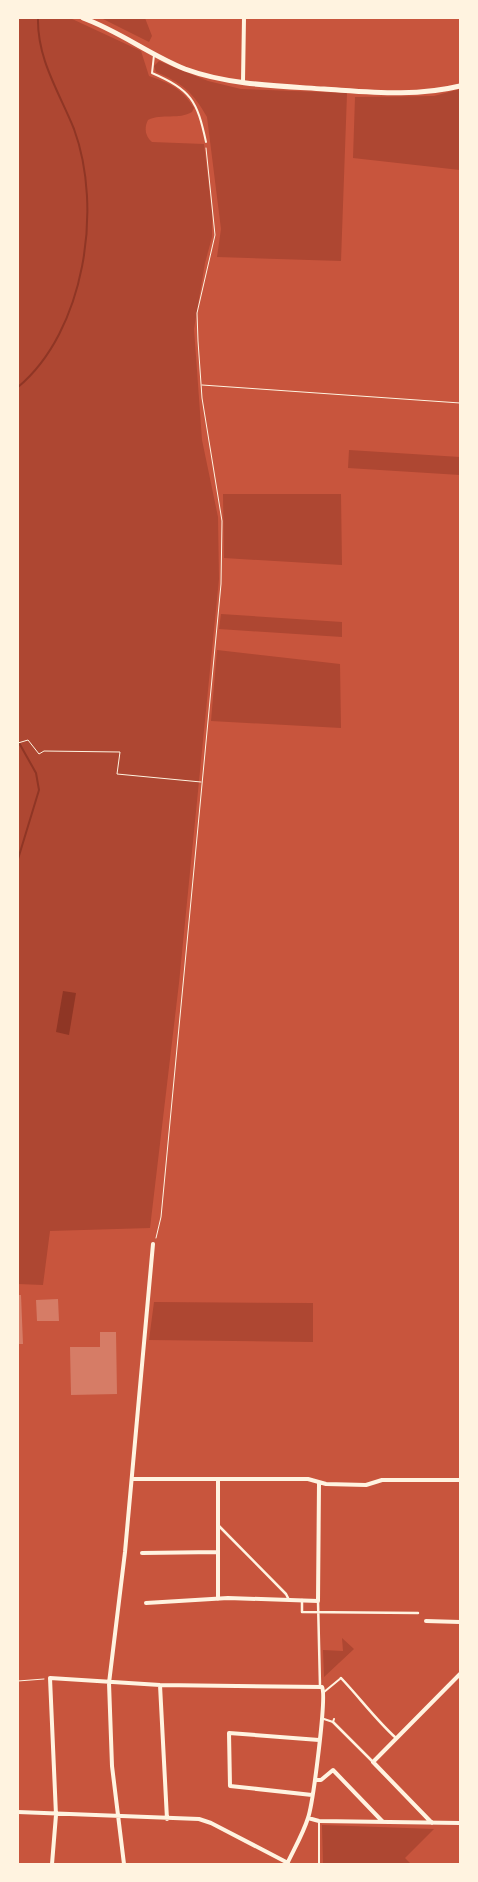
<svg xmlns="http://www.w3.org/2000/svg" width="478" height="1882" font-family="Helvetica,sans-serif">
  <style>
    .green { fill: #ae4732 }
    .water { fill: #8f3625 }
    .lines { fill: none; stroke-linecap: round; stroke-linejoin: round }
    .stream { stroke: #8f3625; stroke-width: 2 }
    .building { fill: #d67c66 }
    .path { stroke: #fff3e0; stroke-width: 1 }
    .service { stroke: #fff3e0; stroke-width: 2 }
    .pedestrian { stroke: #fff3e0; stroke-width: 2.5 }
    .minor { stroke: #fff3e0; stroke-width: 4 }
    .secondary { stroke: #fff3e0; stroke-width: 5 }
  </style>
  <rect width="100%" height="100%" fill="#c8553d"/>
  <!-- green -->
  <path class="green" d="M 18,18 L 70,18 L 141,51 L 149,76 C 169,83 182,88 194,108 L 192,112 C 179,120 162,113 148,120 C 144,128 145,136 152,142 L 204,144 L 212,213 L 212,237 L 205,263 L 194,329 L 202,440 L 218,517 L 219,579 L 179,983 L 150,1228 L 50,1231 L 43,1285 L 18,1284 Z
    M 101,18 L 145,18 L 152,36 L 149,42 Z
    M 159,61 L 208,81 L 241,89 L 347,93 L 341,261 L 217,257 L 221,229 L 207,117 C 193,92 182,83 156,72 L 154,66 Z
    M 460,89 L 460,170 L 353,158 L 355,97 L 434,96 Z
    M 349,450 L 460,457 L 460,475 L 348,468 Z
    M 223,494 L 341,494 L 342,565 L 224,558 Z
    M 221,614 L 342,622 L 342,637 L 219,629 Z
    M 217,650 L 340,664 L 341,728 L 211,721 Z
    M 154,1302 L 313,1303 L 313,1342 L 149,1340 Z
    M 342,1638 L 354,1649 L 324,1677 L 323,1650 L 343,1651 Z
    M 322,1826 L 322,1825 L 434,1829 L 405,1858 L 411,1864 L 323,1864 Z"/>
  <!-- water -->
  <path class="water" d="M 63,991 L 76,993 L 69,1035 L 56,1032 Z"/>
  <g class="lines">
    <!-- stream -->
    <path class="stream" d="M 18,387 C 85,331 103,208 74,129 C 59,92 37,59 38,18
      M 18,741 L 36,773 L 39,790 L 18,859"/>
  </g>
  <!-- building -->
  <path class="building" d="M 18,1295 L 21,1295 L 23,1344 L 18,1344 Z
    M 58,1299 L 59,1321 L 37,1321 L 36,1300 Z
    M 100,1332 L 116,1332 L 117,1394 L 71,1395 L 70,1347 L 100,1347 Z"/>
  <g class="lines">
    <!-- path -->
    <path class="path" d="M 202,385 L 460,403
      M 18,743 L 28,740 L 39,754 L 44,751 L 120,752 L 117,774 L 201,782
      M 156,1238 L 161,1217 L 221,584 L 222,521 L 202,398 L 198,341 L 197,313 L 215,235 L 206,148
      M 18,1681 L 44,1679"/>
    <!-- service -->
    <path class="service" d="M 154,55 L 152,73 C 191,90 197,100 206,142
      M 324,1692 L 341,1678
      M 324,1719 L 333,1722 L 334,1719
      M 319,1864 L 319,1821"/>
    <!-- pedestrian -->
    <path class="pedestrian" d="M 218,1525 L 286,1594 L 289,1600
      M 302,1600 L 302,1612 L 418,1613
      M 318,1601 L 320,1686
      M 341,1678 C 360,1698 376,1720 396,1738
      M 333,1722 L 373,1762"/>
    <!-- minor -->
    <path class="minor" d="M 243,81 L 244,18
      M 132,1479 L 308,1479 L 326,1484 L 366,1485 L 382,1480 L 460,1480
      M 218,1480 L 218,1599
      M 142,1553 L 217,1552
      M 146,1603 L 228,1598 L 318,1601 L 319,1483
      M 426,1621 L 460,1622
      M 160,1685 L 167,1819
      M 315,1780 L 321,1780 L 333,1770 L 383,1822
      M 312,1795 L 230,1786 L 229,1733 L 319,1740
      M 18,1812 L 199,1819 L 211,1823 L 288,1863
      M 308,1818 L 319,1821 L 460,1823
      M 432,1823 L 373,1762 L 460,1674
      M 52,1864 L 56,1815 L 50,1678 L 160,1685 L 322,1687 C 327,1696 313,1803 308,1818 C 303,1834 294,1849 287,1864
      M 124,1864 L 112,1766 L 109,1683 L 125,1552 L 153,1244"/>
    <!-- secondary -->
    <path class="secondary" d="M 83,18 C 119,31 150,55 185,69 C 228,85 279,86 324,89 C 371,92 415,97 460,86"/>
  </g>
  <!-- border -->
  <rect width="478" height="1882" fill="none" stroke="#fff3e0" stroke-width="38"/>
</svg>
